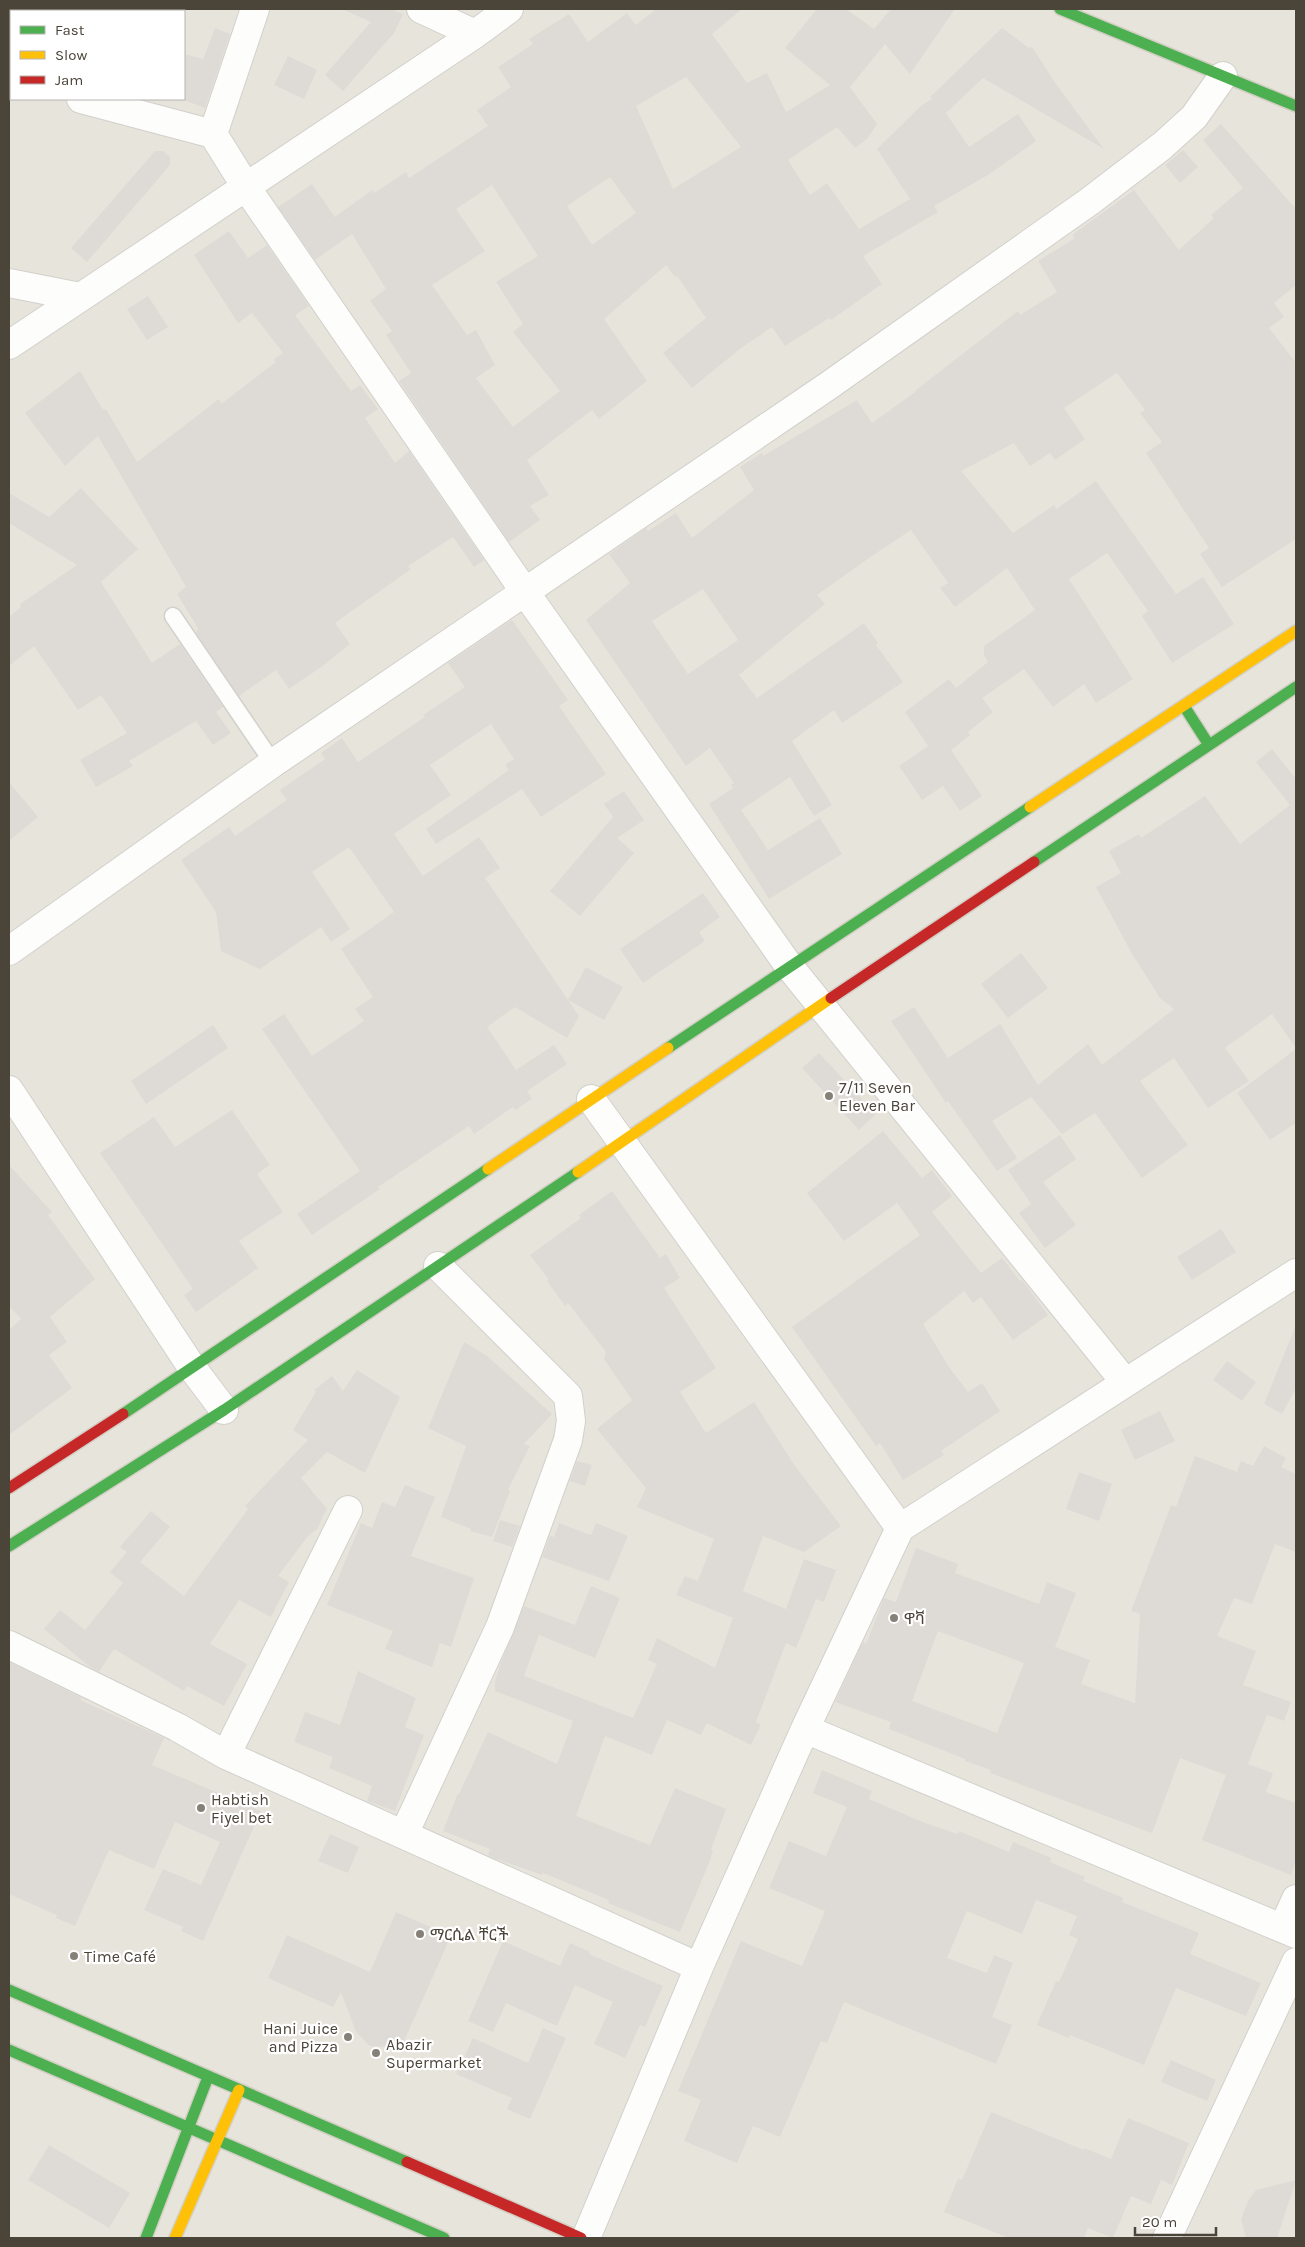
<svg xmlns="http://www.w3.org/2000/svg" width="1305" height="2247" font-family="Karla,'Noto Sans Ethiopic',sans-serif">
  <style>
    .residential { fill: #e7e4dc; fill-rule: evenodd }
    .building { fill: #dedbd6; fill-rule: evenodd }
    .lines { fill: none; stroke-linecap: round; stroke-linejoin: round }
    .lane-casing { stroke: #d2d0cb; stroke-width: 19 }
    .street-casing { stroke: #d2d0cb; stroke-width: 30 }
    .fast-casing { stroke: #d3cfc5; stroke-width: 14 }
    .slow-casing { stroke: #d3cfc5; stroke-width: 14 }
    .jam-casing { stroke: #d3cfc5; stroke-width: 14 }
    .lane { stroke: #fdfdfc; stroke-width: 16 }
    .street { stroke: #fdfdfc; stroke-width: 28 }
    .fast { stroke: #4caf50; stroke-width: 11 }
    .slow { stroke: #ffc107; stroke-width: 11 }
    .jam { stroke: #c62828; stroke-width: 11 }
    .poi-dot { fill: #868178; stroke: #fff; stroke-width: 2 }
    .labels { text-anchor: middle; dominant-baseline: central; stroke-width: 4.5; stroke-linejoin: round; paint-order: stroke }
    .poi-label { font-size: 16px; fill: #4b4439; stroke: #fff; text-anchor: start }
  </style>
  <rect width="100%" height="100%" fill="#f4f2ee"/>
  <!-- residential -->
  <path class="residential" d="M 9,9 L 1296,9 L 1296,2238 L 9,2238 ZM 11,11 L 184,11 L 184,99 L 11,99 Z"/>
  <!-- building -->
  <path class="building" d="M 342,9 L 391,9 L 403,14 L 394,33 L 343,91 L 325,75 L 371,22 Z
    M 656,9 L 742,9 L 712,34 L 747,83 L 767,73 L 786,112 L 830,85 L 785,48 L 817,9 L 846,9 L 874,29 L 891,9 L 955,9 L 910,74 L 885,44 L 850,87 L 877,124 L 867,139 L 855,148 L 837,127 L 788,160 L 810,195 L 827,183 L 859,229 L 910,199 L 877,149 L 922,105 L 932,99 L 930,97 L 1002,28 L 1029,48 L 1032,47 L 1056,84 L 1104,149 L 983,78 L 946,113 L 969,147 L 1018,114 L 1036,141 L 988,175 L 934,206 L 938,212 L 863,256 L 882,284 L 831,320 L 829,318 L 785,346 L 772,327 L 741,348 L 692,388 L 663,353 L 706,318 L 677,276 L 675,277 L 666,265 L 604,319 L 647,381 L 599,419 L 592,410 L 527,460 L 549,495 L 530,506 L 540,520 L 509,542 L 399,381 L 411,373 L 386,335 L 392,331 L 370,301 L 386,289 L 352,234 L 315,260 L 278,207 L 312,184 L 335,217 L 372,190 L 374,193 L 406,172 L 409,178 L 488,126 L 477,110 L 511,87 L 498,67 L 533,44 L 529,39 L 569,14 L 588,42 L 627,13 L 636,25 ZM 686,77 L 741,147 L 673,189 L 636,106 ZM 610,177 L 636,213 L 592,245 L 567,206 ZM 492,185 L 538,256 L 496,282 L 523,324 L 513,332 L 560,391 L 513,427 L 476,378 L 495,365 L 476,330 L 467,335 L 432,285 L 485,251 L 456,209 Z
    M 215,28 L 230,34 L 205,108 L 184,100 L 184,54 L 203,59 Z
    M 288,56 L 317,70 L 304,99 L 274,85 Z
    M 1221,124 L 1296,209 L 1296,285 L 1274,303 L 1284,317 L 1269,328 L 1296,363 L 1296,539 L 1222,587 L 1200,554 L 1209,548 L 1146,453 L 1162,442 L 1140,413 L 1145,410 L 1117,373 L 1064,408 L 1085,439 L 1055,460 L 1050,453 L 1030,466 L 1014,443 L 961,471 L 1013,533 L 1054,505 L 1056,509 L 1096,481 L 1176,594 L 1203,577 L 1234,624 L 1172,663 L 1142,616 L 1148,611 L 1107,553 L 1069,579 L 1133,679 L 1096,703 L 1084,684 L 1053,707 L 1024,669 L 982,698 L 993,712 L 968,732 L 970,735 L 951,750 L 982,796 L 960,811 L 943,786 L 922,800 L 899,766 L 928,746 L 905,712 L 949,679 L 956,688 L 988,662 L 984,655 L 984,646 L 1035,610 L 1007,568 L 955,607 L 940,588 L 948,583 L 911,530 L 869,558 L 817,595 L 825,604 L 739,675 L 757,698 L 864,623 L 878,643 L 876,645 L 903,682 L 842,723 L 834,710 L 792,741 L 832,805 L 814,816 L 790,777 L 741,810 L 768,850 L 820,818 L 842,854 L 769,899 L 709,804 L 733,788 L 731,785 L 734,783 L 710,748 L 686,766 L 586,620 L 630,583 L 609,554 L 646,528 L 648,531 L 676,513 L 692,538 L 754,490 L 740,467 L 762,453 L 763,456 L 857,400 L 872,423 L 915,392 L 916,390 L 1018,311 L 1020,315 L 1057,292 L 1038,261 L 1075,238 L 1072,235 L 1134,190 L 1179,250 L 1214,218 L 1211,215 L 1243,188 L 1203,140 ZM 703,589 L 738,640 L 688,674 L 652,621 Z
    M 1183,150 L 1198,167 L 1180,183 L 1165,165 Z
    M 155,151 L 163,151 L 170,157 L 170,165 L 87,262 L 71,248 Z
    M 229,231 L 248,258 L 267,245 L 309,306 L 295,315 L 351,391 L 360,385 L 378,409 L 365,418 L 395,463 L 409,451 L 484,560 L 474,567 L 453,537 L 408,566 L 411,569 L 335,623 L 350,644 L 324,665 L 289,689 L 276,670 L 239,696 L 196,633 L 198,628 L 177,594 L 186,587 L 98,436 L 65,466 L 25,413 L 80,371 L 103,410 L 106,409 L 137,462 L 219,399 L 221,404 L 276,362 L 274,359 L 283,353 L 252,313 L 238,323 L 194,255 Z
    M 148,296 L 168,327 L 147,340 L 127,309 Z
    M 81,488 L 138,549 L 101,582 L 152,663 L 180,644 L 223,707 L 216,712 L 231,733 L 213,745 L 196,721 L 129,761 L 133,766 L 96,787 L 80,760 L 127,733 L 101,695 L 78,710 L 34,646 L 9,666 L 9,617 L 21,607 L 20,604 L 77,565 L 9,523 L 9,493 L 49,517 Z
    M 512,620 L 568,700 L 559,706 L 606,774 L 541,817 L 522,789 L 436,844 L 426,829 L 509,770 L 505,765 L 514,759 L 491,724 L 430,765 L 451,795 L 394,834 L 423,876 L 479,837 L 500,868 L 485,878 L 568,1000 L 586,967 L 623,987 L 604,1020 L 568,1000 L 579,1016 L 567,1038 L 515,1007 L 487,1027 L 516,1070 L 554,1045 L 567,1064 L 527,1091 L 532,1099 L 515,1110 L 513,1107 L 474,1134 L 469,1126 L 378,1187 L 380,1189 L 312,1235 L 297,1214 L 360,1171 L 262,1029 L 284,1014 L 312,1056 L 364,1021 L 355,1009 L 373,997 L 341,949 L 394,912 L 349,847 L 312,872 L 350,929 L 331,942 L 321,927 L 260,969 L 221,951 L 216,912 L 181,860 L 229,827 L 235,836 L 287,800 L 280,790 L 325,759 L 321,753 L 342,738 L 358,762 L 425,717 L 423,715 L 465,687 L 448,663 Z
    M 1272,749 L 1296,779 L 1296,1048 L 1272,1014 L 1225,1048 L 1249,1081 L 1208,1108 L 1174,1058 L 1140,1081 L 1188,1145 L 1142,1178 L 1095,1113 L 1062,1134 L 1031,1097 L 992,1121 L 1017,1158 L 997,1171 L 948,1101 L 946,1103 L 891,1021 L 914,1007 L 948,1058 L 1000,1024 L 1038,1085 L 1088,1044 L 1102,1065 L 1174,1009 L 1160,998 L 1131,952 L 1096,887 L 1121,873 L 1109,851 L 1139,834 L 1141,838 L 1205,796 L 1240,844 L 1290,805 L 1256,762 Z
    M 9,782 L 38,817 L 9,841 Z
    M 624,791 L 644,820 L 617,838 L 634,853 L 580,916 L 550,891 L 613,817 L 604,804 Z
    M 703,893 L 720,917 L 699,932 L 705,941 L 643,983 L 620,949 Z
    M 1021,953 L 1048,988 L 1008,1018 L 981,984 Z
    M 213,1025 L 228,1048 L 146,1104 L 131,1081 Z
    M 1296,1049 L 1296,1123 L 1270,1140 L 1237,1093 Z
    M 819,1053 L 876,1114 L 859,1130 L 802,1068 Z
    M 232,1110 L 270,1165 L 257,1174 L 283,1212 L 239,1241 L 258,1268 L 196,1312 L 184,1295 L 193,1289 L 100,1153 L 154,1117 L 175,1147 Z
    M 883,1131 L 922,1178 L 932,1170 L 952,1196 L 932,1212 L 981,1273 L 1002,1258 L 1020,1281 L 1022,1280 L 1048,1315 L 1013,1340 L 981,1297 L 973,1303 L 964,1291 L 923,1324 L 949,1367 L 968,1392 L 982,1383 L 1000,1411 L 941,1451 L 944,1455 L 903,1480 L 880,1443 L 876,1446 L 792,1327 L 920,1235 L 897,1203 L 844,1241 L 807,1193 Z
    M 1060,1135 L 1076,1159 L 1043,1182 L 1076,1225 L 1045,1248 L 1019,1213 L 1031,1204 L 1008,1170 Z
    M 9,1165 L 52,1212 L 48,1215 L 95,1279 L 50,1317 L 67,1342 L 49,1355 L 72,1388 L 9,1435 L 9,1330 L 21,1319 L 9,1306 Z
    M 612,1191 L 660,1258 L 666,1254 L 680,1278 L 664,1288 L 716,1368 L 680,1392 L 706,1433 L 754,1402 L 795,1466 L 841,1526 L 804,1552 L 763,1536 L 743,1591 L 786,1609 L 804,1559 L 836,1570 L 824,1602 L 816,1599 L 796,1648 L 786,1643 L 756,1722 L 761,1725 L 751,1745 L 707,1723 L 701,1735 L 667,1720 L 652,1755 L 605,1736 L 576,1816 L 650,1845 L 675,1788 L 726,1809 L 711,1850 L 713,1851 L 709,1863 L 680,1932 L 608,1903 L 609,1900 L 543,1873 L 542,1875 L 494,1858 L 488,1855 L 490,1849 L 443,1831 L 458,1793 L 459,1794 L 488,1732 L 557,1764 L 573,1721 L 495,1691 L 495,1682 L 500,1665 L 524,1606 L 575,1625 L 591,1586 L 620,1598 L 595,1658 L 539,1635 L 524,1676 L 633,1718 L 657,1664 L 648,1660 L 657,1638 L 715,1668 L 733,1618 L 676,1595 L 685,1576 L 698,1581 L 714,1539 L 637,1507 L 646,1488 L 597,1429 L 632,1400 L 604,1359 L 606,1352 L 568,1303 L 565,1306 L 547,1281 L 549,1280 L 530,1255 L 581,1218 L 579,1215 Z
    M 1221,1229 L 1236,1252 L 1192,1280 L 1177,1257 Z
    M 1295,1327 L 1296,1388 L 1282,1414 L 1264,1404 Z
    M 464,1342 L 487,1356 L 552,1414 L 524,1444 L 530,1446 L 508,1490 L 510,1491 L 492,1537 L 470,1531 L 471,1529 L 441,1517 L 466,1446 L 428,1428 Z
    M 1227,1361 L 1256,1382 L 1242,1401 L 1213,1380 Z
    M 357,1370 L 400,1397 L 365,1473 L 327,1452 L 301,1478 L 327,1509 L 317,1529 L 308,1536 L 278,1576 L 289,1582 L 271,1617 L 239,1600 L 210,1644 L 247,1664 L 224,1706 L 187,1686 L 184,1691 L 114,1649 L 99,1672 L 90,1667 L 44,1629 L 60,1610 L 85,1630 L 123,1583 L 110,1572 L 127,1552 L 120,1547 L 151,1511 L 170,1527 L 140,1562 L 184,1596 L 248,1509 L 245,1506 L 308,1440 L 293,1430 L 316,1392 L 314,1390 L 332,1376 L 343,1391 Z
    M 1160,1411 L 1175,1441 L 1135,1460 L 1121,1430 Z
    M 1264,1446 L 1286,1458 L 1281,1467 L 1296,1474 L 1296,1552 L 1275,1544 L 1252,1604 L 1234,1598 L 1217,1636 L 1256,1651 L 1243,1685 L 1291,1702 L 1284,1721 L 1267,1715 L 1248,1764 L 1273,1773 L 1266,1792 L 1296,1803 L 1296,1860 L 1291,1875 L 1202,1840 L 1226,1775 L 1180,1758 L 1152,1833 L 990,1773 L 991,1770 L 965,1761 L 965,1759 L 889,1729 L 891,1722 L 835,1702 L 863,1642 L 866,1644 L 884,1598 L 896,1602 L 916,1548 L 958,1564 L 955,1573 L 1039,1604 L 1047,1582 L 1076,1593 L 1055,1647 L 1090,1660 L 1081,1684 L 1135,1703 L 1140,1614 L 1131,1611 L 1171,1505 L 1176,1507 L 1195,1456 L 1237,1472 L 1241,1461 L 1253,1466 ZM 938,1631 L 1024,1663 L 997,1733 L 912,1701 Z
    M 577,1461 L 592,1465 L 585,1486 L 570,1481 Z
    M 1079,1472 L 1112,1484 L 1099,1521 L 1066,1509 Z
    M 405,1485 L 435,1497 L 411,1556 L 474,1578 L 451,1647 L 440,1643 L 432,1667 L 385,1649 L 393,1631 L 327,1605 L 361,1523 L 372,1528 L 382,1502 L 395,1507 Z
    M 500,1520 L 520,1526 L 512,1547 L 493,1541 Z
    M 559,1523 L 591,1535 L 596,1523 L 628,1536 L 609,1581 L 542,1557 L 550,1536 L 554,1537 Z
    M 9,1662 L 82,1698 L 80,1700 L 164,1738 L 152,1765 L 261,1811 L 203,1941 L 181,1931 L 183,1927 L 144,1910 L 163,1869 L 201,1885 L 220,1842 L 175,1822 L 154,1869 L 109,1850 L 75,1926 L 56,1918 L 57,1915 L 9,1894 Z
    M 358,1671 L 416,1698 L 405,1727 L 424,1735 L 395,1811 L 367,1801 L 372,1786 L 329,1768 L 333,1757 L 294,1742 L 305,1712 L 340,1725 Z
    M 822,1770 L 872,1791 L 869,1799 L 925,1823 L 958,1834 L 959,1831 L 1009,1852 L 1013,1842 L 1051,1858 L 1050,1862 L 1085,1877 L 1083,1881 L 1123,1898 L 1122,1902 L 1199,1933 L 1190,1954 L 1261,1983 L 1246,2016 L 1176,1988 L 1144,2065 L 1070,2035 L 1069,2038 L 1037,2025 L 1056,1981 L 1059,1982 L 1078,1939 L 1069,1935 L 1077,1916 L 1036,1900 L 1022,1934 L 967,1911 L 947,1958 L 987,1973 L 994,1955 L 1013,1963 L 992,2017 L 1012,2025 L 996,2064 L 844,2002 L 827,2043 L 821,2041 L 780,2137 L 753,2126 L 737,2163 L 684,2141 L 701,2100 L 678,2091 L 741,1941 L 802,1966 L 825,1911 L 769,1888 L 789,1841 L 826,1856 L 847,1807 L 813,1793 Z
    M 330,1834 L 359,1847 L 348,1873 L 318,1861 Z
    M 396,1912 L 451,1936 L 404,2041 L 388,2047 L 370,2046 L 356,2032 L 341,1992 L 333,2007 L 268,1978 L 287,1935 L 370,1972 Z
    M 503,1941 L 560,1966 L 570,1943 L 590,1952 L 589,1954 L 663,1986 L 645,2027 L 640,2025 L 625,2058 L 594,2044 L 613,2002 L 575,1985 L 557,2026 L 506,2003 L 493,2032 L 468,2021 Z
    M 543,2028 L 566,2038 L 530,2119 L 507,2109 L 512,2098 L 456,2074 L 473,2038 L 528,2063 Z
    M 1171,2060 L 1216,2080 L 1207,2101 L 1161,2082 Z
    M 991,2112 L 1084,2150 L 1084,2148 L 1111,2159 L 1128,2118 L 1189,2143 L 1172,2185 L 1161,2180 L 1151,2204 L 1131,2196 L 1113,2238 L 1088,2228 L 1084,2238 L 1009,2238 L 944,2212 L 958,2179 L 962,2180 Z
    M 49,2145 L 130,2193 L 109,2228 L 28,2180 Z
    M 1296,2180 L 1277,2238 L 1246,2238 L 1241,2219 L 1248,2201 L 1256,2190 Z"/>
  <g class="lines">
    <!-- lane casing -->
    <g class="lane-casing">
      <path id="lane" d="M 173,616 L 273,763"/>
    </g>
    <!-- street casing -->
    <g class="street-casing">
      <path id="street" d="M 421,9 L 475,34
        M 9,80 L 11,80
        M 81,99 L 213,134 L 246,187 L 525,592 L 789,966 L 1125,1382
        M 213,134 L 255,9
        M 9,283 L 80,297
        M 9,345 L 475,34 L 509,9
        M 9,951 L 273,763 L 828,386 L 1090,201 L 1162,146 L 1194,117 L 1223,76
        M 9,1090 L 193,1369 L 224,1410
        M 591,1099 L 900,1528
        M 9,1645 L 177,1727 L 226,1755 L 699,1967
        M 805,1729 L 1296,1934
        M 226,1755 L 348,1510
        M 404,1834 L 500,1627 L 568,1440 L 571,1421 L 568,1396 L 438,1266
        M 1283,1928 L 1296,1899
        M 586,2238 L 699,1967 L 805,1729 L 900,1528 L 1296,1273
        M 1167,2238 L 1296,1962"/>
    </g>
    <!-- fast casing -->
    <g class="fast-casing">
      <path id="fast" d="M 1060,9 L 1296,106
        M 1184,706 L 1209,745
        M 1034,862 L 1296,687
        M 668,1048 L 1030,807
        M 123,1414 L 488,1169
        M 9,1546 L 224,1410 L 578,1172
        M 9,1990 L 407,2162
        M 9,2050 L 444,2238
        M 146,2238 L 208,2077"/>
    </g>
    <!-- slow casing -->
    <g class="slow-casing">
      <path id="slow" d="M 1030,807 L 1296,631
        M 488,1169 L 668,1048
        M 578,1172 L 831,998
        M 175,2238 L 239,2090"/>
    </g>
    <!-- jam casing -->
    <g class="jam-casing">
      <path id="jam" d="M 831,998 L 1034,862
        M 9,1488 L 123,1414
        M 407,2162 L 581,2238"/>
    </g>
    <!-- lane -->
    <use href="#lane" class="lane"/>
    <!-- street -->
    <use href="#street" class="street"/>
    <!-- fast -->
    <use href="#fast" class="fast"/>
    <!-- slow -->
    <use href="#slow" class="slow"/>
    <!-- jam -->
    <use href="#jam" class="jam"/>
  </g>
  <!-- markers -->
  <g class="poi-dot">
    <circle cx="829" cy="1096" r="5"/>
    <circle cx="894" cy="1618" r="5"/>
    <circle cx="201" cy="1808" r="5"/>
    <circle cx="420" cy="1934" r="5"/>
    <circle cx="74" cy="1956" r="5"/>
    <circle cx="348" cy="2037" r="5"/>
    <circle cx="376" cy="2053" r="5"/>
  </g>
  <g class="labels">
    <!-- poi labels -->
    <g class="poi-label">
      <text x="839" y="1087">7/11 Seven<tspan x="839" dy="18">Eleven Bar</tspan></text>
      <text x="904" y="1618">ዋቫ</text>
      <text x="211" y="1799">Habtish<tspan x="211" dy="18">Fiyel bet</tspan></text>
      <text x="430" y="1934">ማርሲል ቸርች</text>
      <text x="84" y="1956">Time Café</text>
      <text x="338" y="2028" text-anchor="end">Hani Juice<tspan x="338" dy="18">and Pizza</tspan></text>
      <text x="386" y="2044">Abazir<tspan x="386" dy="18">Supermarket</tspan></text>
    </g>
  </g>
  <!-- border -->
  <rect width="1305" height="2247" fill="none" stroke="#4b4439" stroke-width="20"/>
  <!-- legend -->
  <rect x="10" y="10" width="175" height="90" fill="#ffffff" stroke="#b7b4b0"/>
  <rect x="20" y="26" width="25" height="8" fill="#4caf50" stroke="#b7b4b0"/>
  <text x="55" y="35" font-size="15" fill="#4b4439">Fast</text>
  <rect x="20" y="51" width="25" height="8" fill="#ffc107" stroke="#b7b4b0"/>
  <text x="55" y="60" font-size="15" fill="#4b4439">Slow</text>
  <rect x="20" y="76" width="25" height="8" fill="#c62828" stroke="#b7b4b0"/>
  <text x="55" y="85" font-size="15" fill="#4b4439">Jam</text>
  <!-- scale -->
  <path d="M1135 2227v8h81v-8" fill="none" stroke="#4b4439" stroke-width="2.5"/>
  <text x="1142" y="2227" font-size="15" fill="#4b4439" stroke="#ffffff" stroke-width="4" paint-order="stroke">20 m</text>
</svg>
